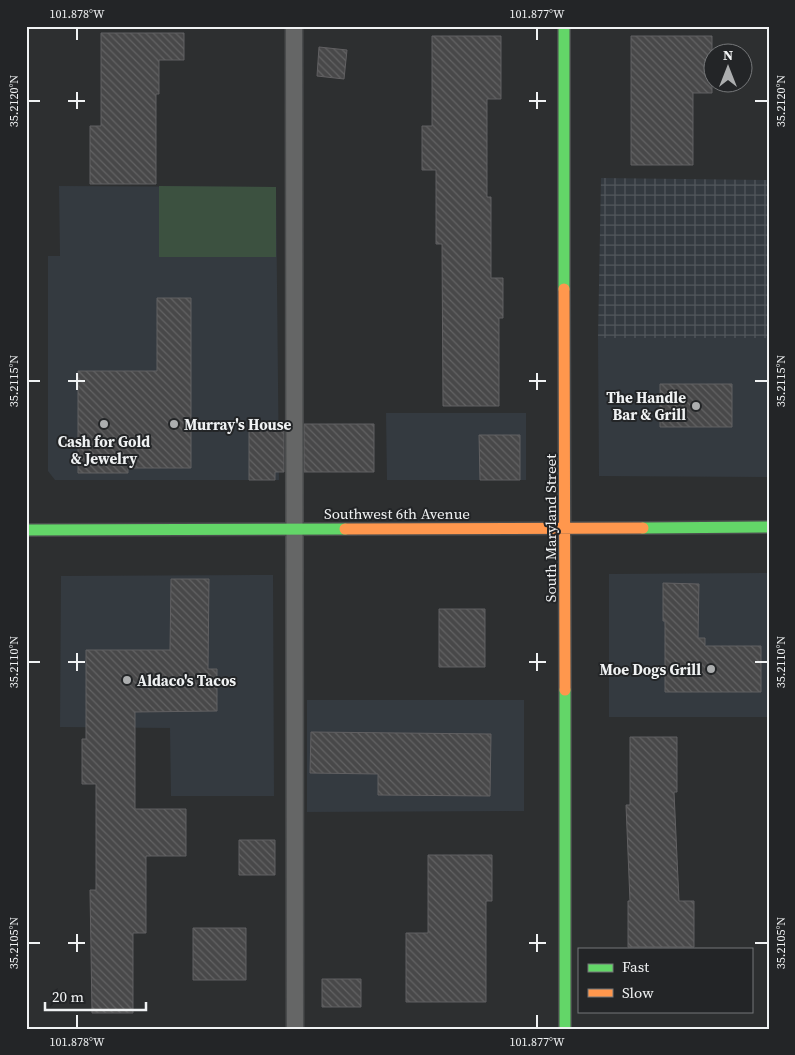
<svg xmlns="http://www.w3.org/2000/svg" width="795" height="1055" font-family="'Source Serif 4',serif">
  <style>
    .built { fill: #343a40 }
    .industrial { fill: url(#industrial-grid) }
    .pitch { fill: #3c5140 }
    .building { fill: url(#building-back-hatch); stroke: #616062 }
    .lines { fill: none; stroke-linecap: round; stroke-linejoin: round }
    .lane-casing { stroke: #4a4c4d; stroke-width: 19 }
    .fast-casing { stroke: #4a4c4d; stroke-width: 14 }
    .slow-casing { stroke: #4a4c4d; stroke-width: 14 }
    .lane { stroke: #656666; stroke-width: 16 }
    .fast { stroke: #63d668; stroke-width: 11 }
    .slow { stroke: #ff974d; stroke-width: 11 }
    .ticks { fill: none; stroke: #f0f2f3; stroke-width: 2 }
    .poi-dot { fill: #acaeaf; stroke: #232527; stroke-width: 2 }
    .labels { text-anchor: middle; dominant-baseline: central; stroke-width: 4; stroke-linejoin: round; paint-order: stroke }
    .poi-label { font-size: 15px; font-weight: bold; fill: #f0f2f3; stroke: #232527; text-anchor: end }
    .street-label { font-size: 15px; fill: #f0f2f3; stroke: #232527 }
    .neatline { fill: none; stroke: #f0f2f3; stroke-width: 2 }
    .ticks-label { font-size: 12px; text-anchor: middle; fill: #f0f2f3 }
  </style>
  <defs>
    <pattern id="industrial-grid" width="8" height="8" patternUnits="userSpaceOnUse" patternTransform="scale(1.25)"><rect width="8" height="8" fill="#343a40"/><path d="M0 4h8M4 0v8" fill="none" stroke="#52575c"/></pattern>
    <pattern id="building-back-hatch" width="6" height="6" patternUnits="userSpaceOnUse" patternTransform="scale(1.25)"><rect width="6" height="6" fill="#484849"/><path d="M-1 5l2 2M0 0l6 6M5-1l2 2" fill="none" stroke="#636364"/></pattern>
  </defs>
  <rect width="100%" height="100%" fill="#2d2f30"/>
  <!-- built -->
  <path class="built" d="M 59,186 L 276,187 L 279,480 L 55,480 L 48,471 L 48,256 L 60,256 Z
    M 598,338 L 769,338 L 769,477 L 599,476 Z
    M 386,413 L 526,413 L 526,480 L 387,480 Z
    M 769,573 L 769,717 L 609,717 L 609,574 Z
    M 273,575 L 274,796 L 171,796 L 170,728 L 60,727 L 61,576 Z
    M 307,700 L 524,700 L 524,811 L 307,812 Z"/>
  <!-- industrial -->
  <path class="industrial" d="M 601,178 L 769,180 L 769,338 L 598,338 Z"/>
  <!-- pitch -->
  <path class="pitch" d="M 159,186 L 276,187 L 276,257 L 159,257 Z"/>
  <!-- building -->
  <path class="building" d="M 101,33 L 184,33 L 184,60 L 159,60 L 159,94 L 156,94 L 156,184 L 90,184 L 90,126 L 101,126 Z
    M 432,36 L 501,36 L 501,99 L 487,99 L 487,197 L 491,197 L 491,278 L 503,278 L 503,318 L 499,318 L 499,406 L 443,406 L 442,244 L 436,244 L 436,170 L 422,170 L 422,126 L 432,126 Z
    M 631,36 L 712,36 L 712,93 L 693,93 L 693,165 L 631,165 Z
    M 319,47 L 347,50 L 344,79 L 317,76 Z
    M 157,298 L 191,298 L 191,468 L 128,468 L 128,473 L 78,473 L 78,371 L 157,371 Z
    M 660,384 L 732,384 L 732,427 L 660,427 Z
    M 249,422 L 284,424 L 284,472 L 275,472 L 275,480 L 249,480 Z
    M 304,424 L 374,424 L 374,472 L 304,472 Z
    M 479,435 L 520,435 L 520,480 L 480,480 Z
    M 171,579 L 209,579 L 208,669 L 217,669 L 217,711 L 135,712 L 135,809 L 186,809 L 186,856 L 146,856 L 146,933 L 133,933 L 133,1013 L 92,1013 L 90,890 L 96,890 L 96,784 L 82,784 L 82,739 L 86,739 L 86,650 L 170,650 Z
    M 663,583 L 699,584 L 698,638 L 705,638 L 705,646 L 761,646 L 761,692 L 665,692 L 665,621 L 663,621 Z
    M 439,609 L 485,609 L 485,667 L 439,667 Z
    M 311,732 L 491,734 L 490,796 L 378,795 L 378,774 L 310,773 Z
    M 630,737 L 677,737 L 677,792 L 674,792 L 679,901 L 694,901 L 694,947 L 628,947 L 628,901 L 630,901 L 626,805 L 630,805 Z
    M 239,840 L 275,840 L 275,875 L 239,875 Z
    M 428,855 L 492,855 L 492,901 L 486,901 L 486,1002 L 406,1002 L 406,933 L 428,933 Z
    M 193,928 L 246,928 L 246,980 L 193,980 Z
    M 322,979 L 361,979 L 361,1007 L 322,1007 Z"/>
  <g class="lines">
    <!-- lane casing -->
    <g class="lane-casing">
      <path id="lane" d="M 294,26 L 295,1029"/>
    </g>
    <!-- fast casing -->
    <g class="fast-casing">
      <path id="fast" d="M 564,26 L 564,289
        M 643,528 L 769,527
        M 26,530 L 345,529
        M 565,690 L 565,1029"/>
    </g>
    <!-- slow casing -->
    <g class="slow-casing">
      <path id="slow" d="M 564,289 L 565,690
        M 345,529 L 643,528"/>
    </g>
    <!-- lane -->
    <use href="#lane" class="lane"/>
    <!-- fast -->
    <use href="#fast" class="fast"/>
    <!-- slow -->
    <use href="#slow" class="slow"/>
  </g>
  <!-- ticks -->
  <path class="ticks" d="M 77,28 L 77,40M 537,28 L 537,40M 77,92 L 77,109M 537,92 L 537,109M 28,101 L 40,101M 68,101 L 85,101M 529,101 L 546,101M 755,101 L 768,101M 77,373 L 77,390M 537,373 L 537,390M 28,381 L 40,381M 68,381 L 85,381M 529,381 L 546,381M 755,381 L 768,381M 77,653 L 77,671M 537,653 L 537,671M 28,662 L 40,662M 68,662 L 85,662M 529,662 L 546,662M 755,662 L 768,662M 77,934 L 77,952M 537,934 L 537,952M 28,943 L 40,943M 68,943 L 85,943M 529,943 L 546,943M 755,943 L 768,943M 77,1015 L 77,1028M 537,1015 L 537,1028"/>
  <!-- markers -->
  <g class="poi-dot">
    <circle cx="696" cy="406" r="5"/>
    <circle cx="104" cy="424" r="5"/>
    <circle cx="174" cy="424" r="5"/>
    <circle cx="711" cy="669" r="5"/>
    <circle cx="127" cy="680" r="5"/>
  </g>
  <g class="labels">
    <!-- poi labels -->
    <g class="poi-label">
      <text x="686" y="397">The Handle<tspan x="686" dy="17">Bar &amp; Grill</tspan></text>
      <text x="184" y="424" text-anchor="start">Murray's House</text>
      <text x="104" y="441" text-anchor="middle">Cash for Gold<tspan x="104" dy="17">&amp; Jewelry</tspan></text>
      <text x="701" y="669">Moe Dogs Grill</text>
      <text x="137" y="680" text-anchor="start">Aldaco's Tacos</text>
    </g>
    <!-- street labels -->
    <g class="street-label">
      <text x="397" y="513">Southwest 6th Avenue</text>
      <text transform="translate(550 528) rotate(-90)">South Maryland Street</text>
    </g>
  </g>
  <!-- border -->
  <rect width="795" height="1055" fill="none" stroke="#232527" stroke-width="55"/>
  <!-- legend -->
  <rect x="578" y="948" width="175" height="65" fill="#232527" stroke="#757779"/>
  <rect x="588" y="964" width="25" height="8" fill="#63d668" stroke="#757779"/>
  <text x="622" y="972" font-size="15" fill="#f0f2f3">Fast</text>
  <rect x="588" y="989" width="25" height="8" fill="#ff974d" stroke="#757779"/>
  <text x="622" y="998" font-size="15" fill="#f0f2f3">Slow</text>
  <!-- north arrow -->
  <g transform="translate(728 68)"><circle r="24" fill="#232527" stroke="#757779"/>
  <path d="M0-4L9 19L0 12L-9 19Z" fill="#acaeaf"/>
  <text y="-8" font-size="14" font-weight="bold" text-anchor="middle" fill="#f0f2f3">N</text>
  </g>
  <!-- scale -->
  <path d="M45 1002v8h101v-8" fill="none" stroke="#f0f2f3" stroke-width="2.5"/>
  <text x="52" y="1002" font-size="15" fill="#f0f2f3" stroke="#232527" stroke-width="4" paint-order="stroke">20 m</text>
  <rect x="28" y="28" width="740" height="1000" class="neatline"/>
  <g class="ticks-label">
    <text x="77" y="18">101.878°W</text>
    <text x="537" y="18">101.877°W</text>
    <text transform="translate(14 101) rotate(-90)" y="4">35.2120°N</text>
    <text transform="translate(781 101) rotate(-90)" y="4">35.2120°N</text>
    <text transform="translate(14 381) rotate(-90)" y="4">35.2115°N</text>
    <text transform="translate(781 381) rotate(-90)" y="4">35.2115°N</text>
    <text transform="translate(14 662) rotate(-90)" y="4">35.2110°N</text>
    <text transform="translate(781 662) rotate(-90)" y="4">35.2110°N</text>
    <text transform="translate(14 943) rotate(-90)" y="4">35.2105°N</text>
    <text transform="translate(781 943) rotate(-90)" y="4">35.2105°N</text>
    <text x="77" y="1046">101.878°W</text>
    <text x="537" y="1046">101.877°W</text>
  </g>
</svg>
